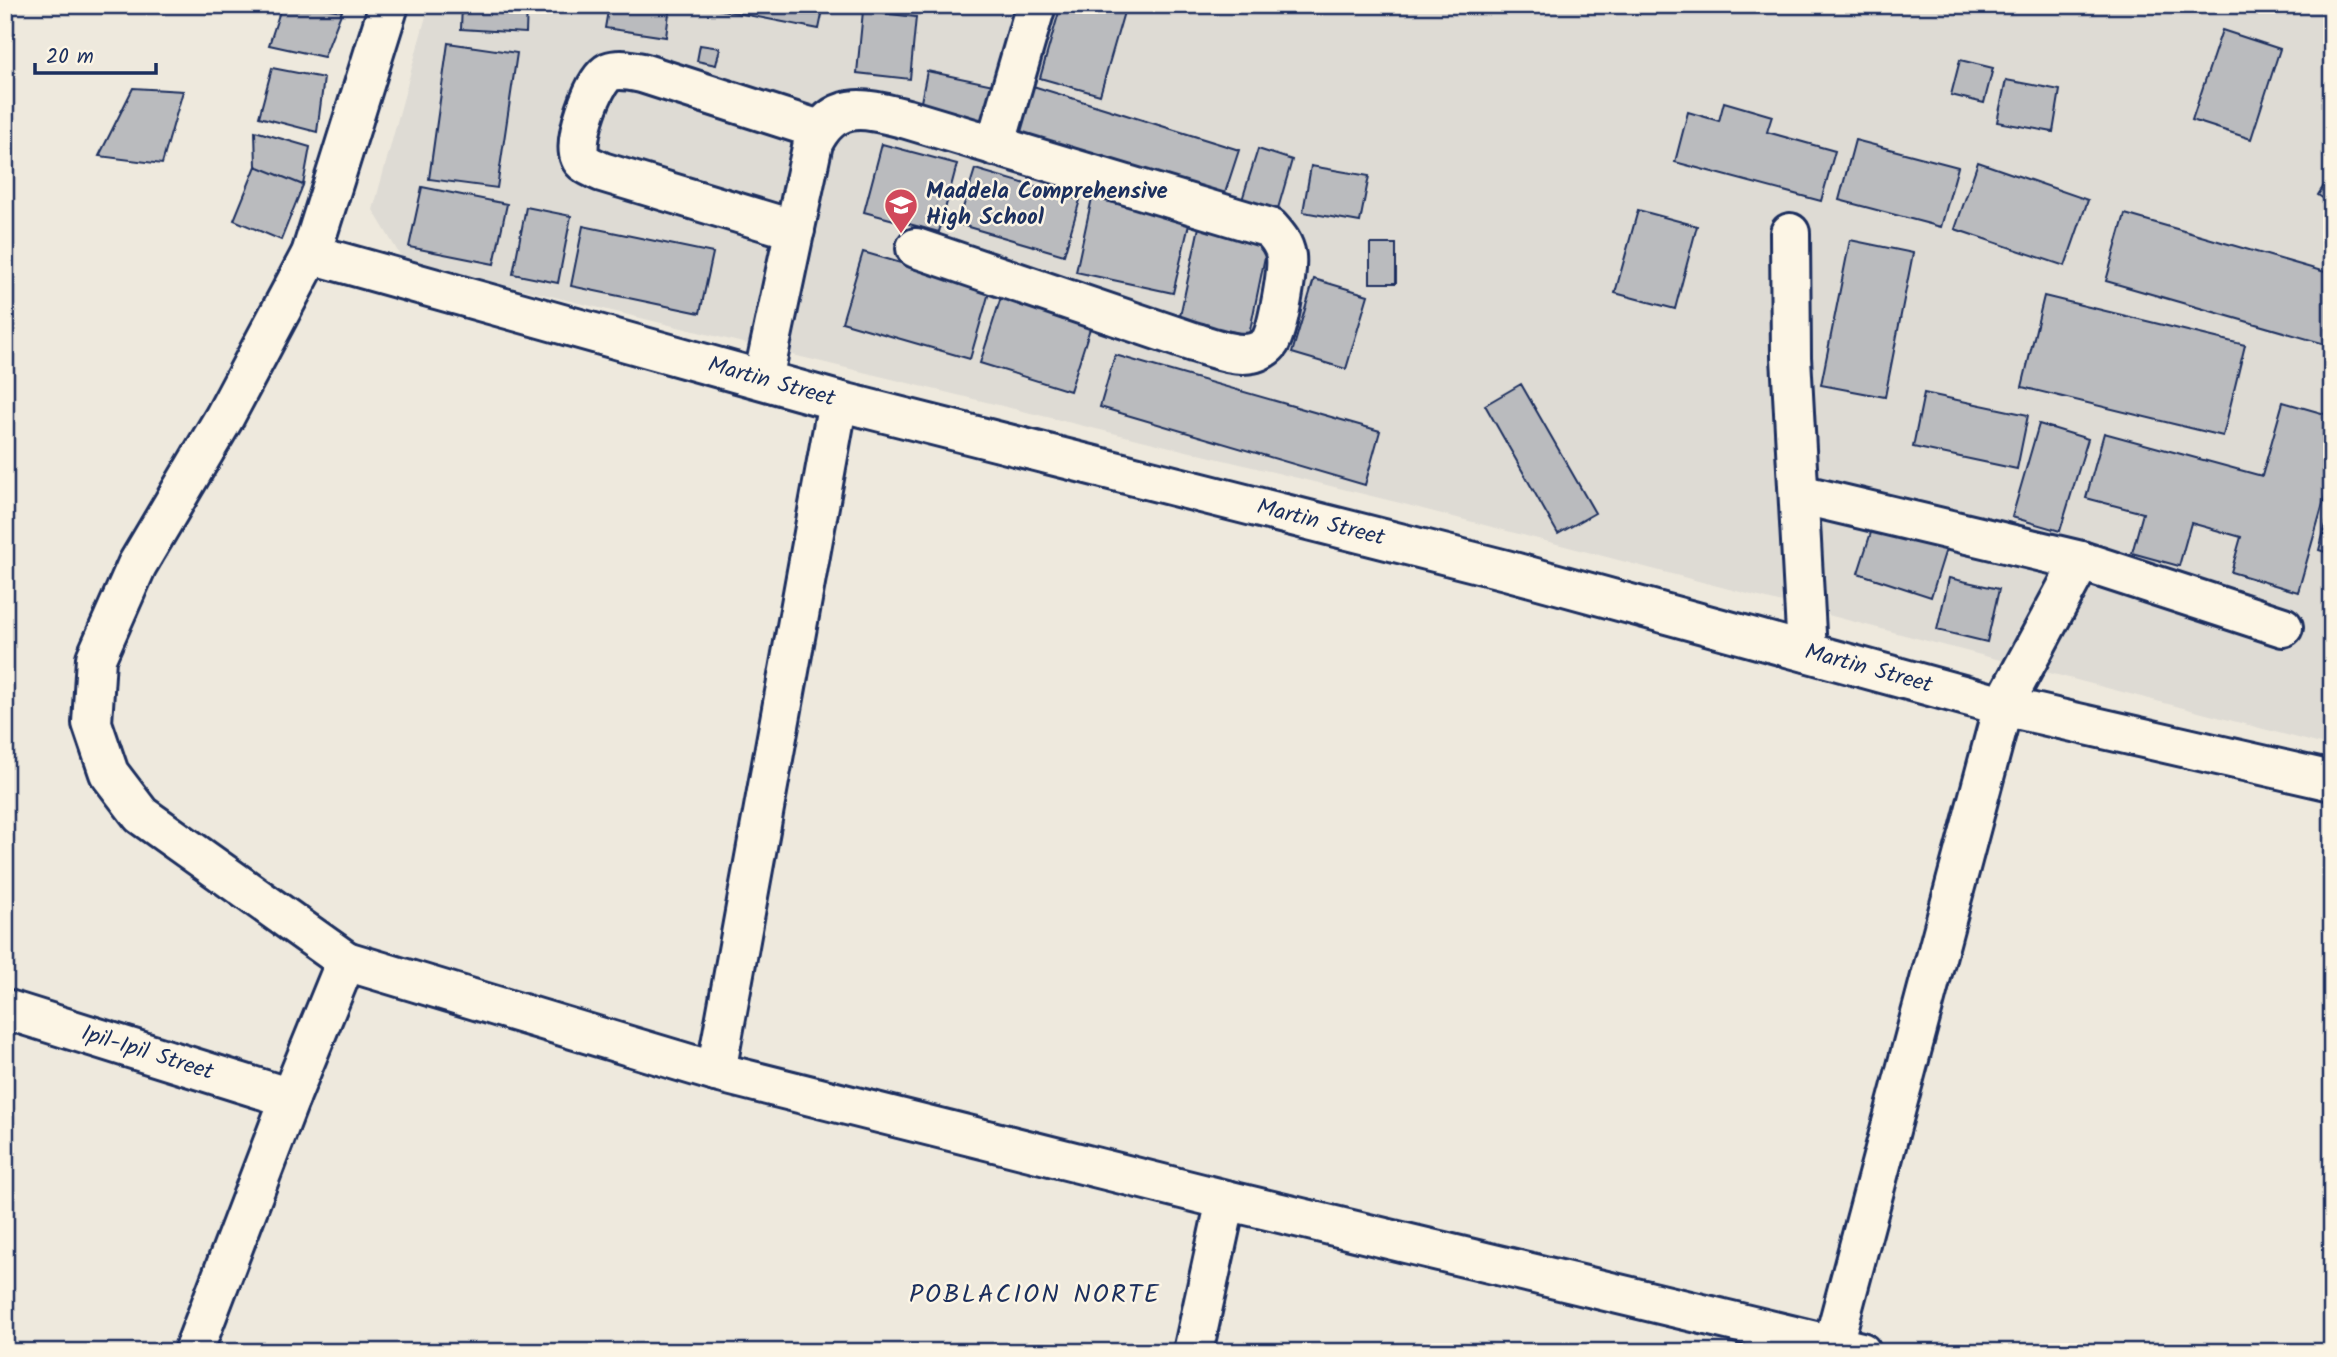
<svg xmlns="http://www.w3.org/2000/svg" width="2337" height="1357" font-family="Kalam,sans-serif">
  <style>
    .built { fill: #dedbd4 }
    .building { fill: #babbbe; stroke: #1b2f5e; stroke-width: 2 }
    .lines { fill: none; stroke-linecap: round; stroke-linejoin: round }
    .minor-casing { stroke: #1b2f5e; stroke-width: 44 }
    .minor { stroke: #fcf5e5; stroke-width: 38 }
    .labels { text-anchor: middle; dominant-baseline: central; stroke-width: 5; stroke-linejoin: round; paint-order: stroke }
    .poi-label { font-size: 23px; font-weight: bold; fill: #1b2f5e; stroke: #fcf5e5; text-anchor: start }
    .street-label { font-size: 23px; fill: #1b2f5e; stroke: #fcf5e5 }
    .quarter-label { font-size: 26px; letter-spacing: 2px; fill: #1b2f5e; stroke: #fcf5e5 }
  </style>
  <rect width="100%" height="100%" fill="#eee9dd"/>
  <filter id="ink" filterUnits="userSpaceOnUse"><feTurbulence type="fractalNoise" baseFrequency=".0143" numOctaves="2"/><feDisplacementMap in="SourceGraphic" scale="14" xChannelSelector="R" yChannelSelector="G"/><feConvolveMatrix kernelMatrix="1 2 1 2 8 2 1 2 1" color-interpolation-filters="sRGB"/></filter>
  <g filter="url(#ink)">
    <!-- built -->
    <path class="built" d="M 429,5 L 2332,5 L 2332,747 L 1400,503 L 403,260 L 373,210 Z"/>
    <!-- building -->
    <path class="building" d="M 282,5 L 303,5 L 342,11 L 324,57 L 269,45 Z
      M 462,5 L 527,5 L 526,33 L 461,29 Z
      M 609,5 L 670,5 L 666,37 L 605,28 Z
      M 696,5 L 824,5 L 819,29 Z
      M 1061,5 L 1126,5 L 1100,95 L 1040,78 Z
      M 863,11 L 916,17 L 910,79 L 857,73 Z
      M 2222,30 L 2280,49 L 2251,139 L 2192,120 Z
      M 448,43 L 517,53 L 497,188 L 429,179 Z
      M 700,45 L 720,48 L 716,65 L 697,61 Z
      M 1960,60 L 1993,68 L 1984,103 L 1951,95 Z
      M 272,68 L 324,78 L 317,132 L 259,117 Z
      M 927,71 L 998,86 L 990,122 L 920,107 Z
      M 2006,80 L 2060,90 L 2053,132 L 1997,122 Z
      M 1033,86 L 1239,150 L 1224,196 L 1018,132 Z
      M 133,88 L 183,91 L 162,164 L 99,156 Z
      M 1724,102 L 1772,116 L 1767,132 L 1835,151 L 1821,201 L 1675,162 L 1688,112 L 1719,121 Z
      M 255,131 L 310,147 L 303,185 L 256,166 Z
      M 1855,140 L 1958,167 L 1941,227 L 1839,200 Z
      M 882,144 L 957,164 L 939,232 L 864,212 Z
      M 1258,149 L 1292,160 L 1277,212 L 1242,200 Z
      M 1978,162 L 2088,200 L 2065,266 L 1955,229 Z
      M 256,166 L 303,185 L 281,240 L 234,220 Z
      M 1311,166 L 1369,176 L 1360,222 L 1303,212 Z
      M 975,169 L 1080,200 L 1064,255 L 958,224 Z
      M 2332,173 L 2332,204 L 2318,195 Z
      M 422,187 L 507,204 L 494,264 L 409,247 Z
      M 1092,198 L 1190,220 L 1173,293 L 1076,272 Z
      M 526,207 L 571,216 L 558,283 L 513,274 Z
      M 1638,210 L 1697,226 L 1675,309 L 1615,293 Z
      M 2125,214 L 2332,274 L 2332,346 L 2106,281 Z
      M 583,226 L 713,253 L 700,313 L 571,286 Z
      M 1199,227 L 1268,242 L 1249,335 L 1179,321 Z
      M 1850,240 L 1913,253 L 1885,397 L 1821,385 Z
      M 1370,244 L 1396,244 L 1396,283 L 1370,283 Z
      M 863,252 L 990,289 L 970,359 L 842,322 Z
      M 1314,279 L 1368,295 L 1346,369 L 1292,353 Z
      M 1002,294 L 1092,322 L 1070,391 L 980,363 Z
      M 2044,296 L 2245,345 L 2223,436 L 2022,387 Z
      M 1115,355 L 1380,431 L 1365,485 L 1100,407 Z
      M 1521,384 L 1595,513 L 1558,534 L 1485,405 Z
      M 1924,393 L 2028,415 L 2017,469 L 1913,447 Z
      M 2283,402 L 2332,416 L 2332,472 L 2298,592 L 2231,572 L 2241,537 L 2191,523 L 2179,566 L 2132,553 L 2143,513 L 2086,498 L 2104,433 L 2262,476 Z
      M 2039,424 L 2088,439 L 2060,531 L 2012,517 Z
      M 2330,509 L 2332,510 L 2332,554 L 2319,550 Z
      M 1874,523 L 1947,546 L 1931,597 L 1858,573 Z
      M 1949,578 L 1999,589 L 1987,642 L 1937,630 Z"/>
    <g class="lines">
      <!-- minor casing -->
      <g class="minor-casing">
        <g id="minor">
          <path d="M 995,146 L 1036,5"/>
          <path d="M 795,230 L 602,172 C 594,168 583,165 580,157 C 573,141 593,80 609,72 C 619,68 632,71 642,73 L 820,130"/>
          <path d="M 1790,233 L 1791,357 L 1807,652"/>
          <path id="s1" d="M 311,254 L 838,401 L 1506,570 L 2003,706 L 2332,781"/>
          <path d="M 763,379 L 813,143 C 835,98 867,109 907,119 L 1270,228 C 1278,237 1284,244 1286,256 C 1288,271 1278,329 1270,342 C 1267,347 1258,352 1252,353 C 1234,357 1211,347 1193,342 L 916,248"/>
          <path d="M 1799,494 L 2081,561 L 2283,627"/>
          <path d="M 346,961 L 141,815 L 109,773 L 92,723 L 96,658 L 137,565 L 224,418 L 311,254 L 389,5"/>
          <path id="s2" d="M 5,1009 L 290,1098"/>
          <path d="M 716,1072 L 838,401"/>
          <path d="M 193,1352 L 290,1098 L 346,961 L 716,1072 L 1226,1200 L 1861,1352"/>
          <path d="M 1193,1352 L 1226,1200"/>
          <path d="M 1831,1352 L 2003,706 L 2081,561"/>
        </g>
      </g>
      <!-- minor -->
      <use href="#minor" class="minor"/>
    </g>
  </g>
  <!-- icons -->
  <defs>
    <g id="school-pin" transform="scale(1.75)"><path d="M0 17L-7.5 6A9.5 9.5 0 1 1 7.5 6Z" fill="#d1495b" stroke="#fcf5e5"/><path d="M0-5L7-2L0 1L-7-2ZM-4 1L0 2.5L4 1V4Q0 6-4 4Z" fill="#fff"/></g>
  </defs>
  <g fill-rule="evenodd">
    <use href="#school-pin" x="901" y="205"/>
  </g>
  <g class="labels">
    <!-- poi labels -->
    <g class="poi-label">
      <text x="926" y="192">Maddela Comprehensive<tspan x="926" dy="26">High School</tspan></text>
    </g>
    <!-- street labels -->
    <g class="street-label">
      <text stroke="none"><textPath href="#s1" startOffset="478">Martin Street</textPath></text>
      <text stroke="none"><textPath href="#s1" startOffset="1045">Martin Street</textPath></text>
      <text stroke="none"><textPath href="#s1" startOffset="1612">Martin Street</textPath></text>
      <text stroke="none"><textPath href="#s2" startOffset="149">Ipil-Ipil Street</textPath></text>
    </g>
    <!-- quarter labels -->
    <g class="quarter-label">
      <text x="1035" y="1295">POBLACION NORTE</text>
    </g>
  </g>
  <!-- margin -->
  <rect width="2337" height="1357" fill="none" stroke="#fcf5e5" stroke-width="28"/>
  <rect x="14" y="14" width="2309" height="1329" fill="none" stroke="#1b2f5e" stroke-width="2.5" filter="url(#ink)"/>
  <!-- scale -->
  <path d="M35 63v10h121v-10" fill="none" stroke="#1b2f5e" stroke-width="3.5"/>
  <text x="46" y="63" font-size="21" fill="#1b2f5e" stroke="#fcf5e5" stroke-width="5" paint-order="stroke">20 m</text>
</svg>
